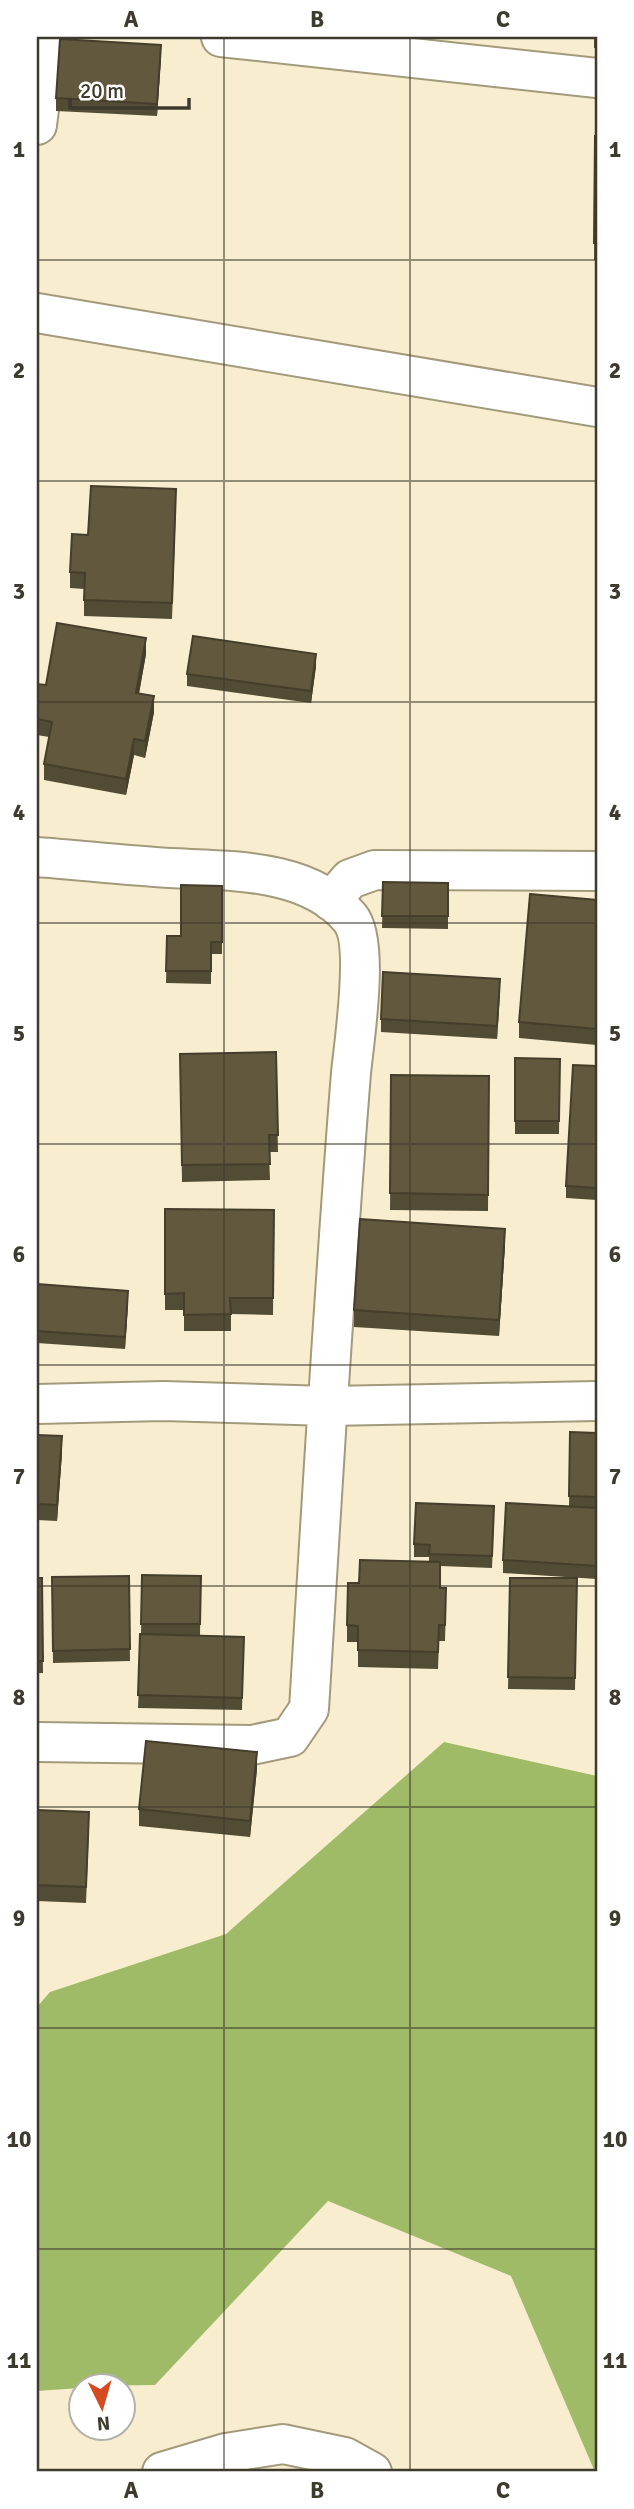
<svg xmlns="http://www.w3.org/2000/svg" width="634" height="2509" font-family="Signika,sans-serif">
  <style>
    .forest { fill: #a0bb68 }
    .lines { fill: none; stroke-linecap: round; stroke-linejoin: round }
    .street-casing { stroke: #a39a7c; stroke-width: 42 }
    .secondary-casing { stroke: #a39a7c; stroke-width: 42 }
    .street { stroke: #fff; stroke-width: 38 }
    .secondary { stroke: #fff; stroke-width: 38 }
    .wall { fill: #534c34 }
    .shaded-wall { fill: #443e2b }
    .building { fill: #61583d; stroke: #443e2b; stroke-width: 2 }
    .grid { fill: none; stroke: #3e3a2e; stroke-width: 2; stroke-opacity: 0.55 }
    .neatline { fill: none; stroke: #3e3a2e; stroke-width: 2.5 }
    .grid-label { font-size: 23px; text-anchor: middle; font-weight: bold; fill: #3e3a2e }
  </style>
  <rect width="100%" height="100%" fill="#f8eecf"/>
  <!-- forest -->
  <path class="forest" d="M 444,1742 L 597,1776 L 597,2472 L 595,2472 L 511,2276 L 328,2201 L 155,2385 L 80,2386 L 80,2388 L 37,2391 L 37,2007 L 50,1992 L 226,1934 Z"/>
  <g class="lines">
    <!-- street casing -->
    <g class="street-casing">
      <path id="street" d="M 221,37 L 597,78
        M 37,125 L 48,37
        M 37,857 C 76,860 115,864 155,867 C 218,872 305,864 350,918 C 370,942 354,1042 351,1073 C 334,1285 322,1497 309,1709 L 290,1737 L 252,1745 L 37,1742
        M 331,901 L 350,879 L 375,870 L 597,871
        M 37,1404 L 164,1401 L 328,1406 L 597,1401
        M 162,2472 L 226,2453 L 283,2444 L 345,2457 L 372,2472"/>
    </g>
    <!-- secondary casing -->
    <g class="secondary-casing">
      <path id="secondary" d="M 37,313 L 597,407"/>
    </g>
    <!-- street -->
    <use href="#street" class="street"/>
    <!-- secondary -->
    <use href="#secondary" class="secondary"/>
  </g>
  <!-- wall -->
  <path class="wall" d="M 594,37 L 597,37 L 597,48 L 594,48 Z
    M 161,57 L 157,116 L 56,111 L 56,98 Z
    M 595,136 L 597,136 L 597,260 L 594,260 Z
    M 176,506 L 172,619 L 84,616 L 84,589 L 70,588 L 70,572 L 88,535 Z
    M 146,654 L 139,694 L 154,712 L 145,758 L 134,755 L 126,795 L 44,780 L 44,764 L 49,737 L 37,735 L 37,684 L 46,685 Z
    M 316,666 L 311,703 L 187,686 L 187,674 Z
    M 383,882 L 448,883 L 448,929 L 382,928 Z
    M 222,886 L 222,954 L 211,954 L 211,984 L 166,983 L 167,936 L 181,936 Z
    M 597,900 L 597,1045 L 519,1038 L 519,1022 Z
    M 500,991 L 497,1039 L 381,1032 L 381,1019 Z
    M 276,1052 L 278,1152 L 269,1152 L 270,1180 L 182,1182 L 180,1054 Z
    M 515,1058 L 560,1059 L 559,1134 L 515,1134 Z
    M 597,1066 L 597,1200 L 566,1198 L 566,1186 Z
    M 391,1075 L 489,1076 L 488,1211 L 390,1210 Z
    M 165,1209 L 274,1210 L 273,1315 L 231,1314 L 231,1331 L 184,1331 L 184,1310 L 165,1310 Z
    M 505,1245 L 499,1336 L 354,1327 L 354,1310 Z
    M 37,1284 L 128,1303 L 125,1349 L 37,1343 Z
    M 570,1432 L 597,1433 L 597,1579 L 503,1573 L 503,1560 L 569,1506 Z
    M 37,1435 L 62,1453 L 57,1521 L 37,1520 Z
    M 494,1518 L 492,1568 L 440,1566 L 440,1588 L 446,1604 L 445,1641 L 439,1641 L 438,1669 L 358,1667 L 358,1642 L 347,1642 L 347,1625 L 359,1583 L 429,1562 L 429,1557 L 414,1557 L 414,1544 Z
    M 142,1575 L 201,1576 L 200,1635 L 244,1637 L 242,1710 L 138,1708 L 141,1634 Z
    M 129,1576 L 130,1661 L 53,1663 L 52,1577 Z
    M 37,1578 L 42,1578 L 43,1673 L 37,1673 Z
    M 510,1578 L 577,1578 L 575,1690 L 508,1689 Z
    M 257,1769 L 250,1837 L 139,1826 L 139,1809 Z
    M 37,1810 L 89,1829 L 86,1903 L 37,1901 Z"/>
  <!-- shaded-wall -->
  <path class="shaded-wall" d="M 161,45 L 161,57 L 157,116 L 157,104 Z
    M 146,638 L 146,654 L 136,709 L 136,693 Z
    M 316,654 L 316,666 L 311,703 L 311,691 Z
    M 154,696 L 154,712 L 145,758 L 145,741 Z
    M 134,739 L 134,755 L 126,795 L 126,779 Z
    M 500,979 L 500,991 L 497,1039 L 497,1026 Z
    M 505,1229 L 505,1245 L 499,1336 L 499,1320 Z
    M 128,1291 L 128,1303 L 125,1349 L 125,1337 Z
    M 62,1436 L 62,1453 L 57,1521 L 57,1505 Z
    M 257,1752 L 257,1769 L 250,1837 L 250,1821 Z"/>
  <!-- building -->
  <path class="building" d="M 60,39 L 161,45 L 157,104 L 56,98 Z
    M 595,136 L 597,136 L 597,243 L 594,243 Z
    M 91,486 L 176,489 L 172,603 L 84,600 L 85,573 L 70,572 L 72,534 L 88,535 Z
    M 57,623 L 146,638 L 136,693 L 154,696 L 145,741 L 134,739 L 126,779 L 44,764 L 52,722 L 37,719 L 37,684 L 46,685 Z
    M 193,636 L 316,654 L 311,691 L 187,674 Z
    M 383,882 L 448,883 L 448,916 L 382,916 Z
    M 181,885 L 222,886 L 222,942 L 211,942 L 211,971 L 166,971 L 167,936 L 181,936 Z
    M 530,894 L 597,900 L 597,1029 L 519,1022 Z
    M 383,972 L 500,979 L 497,1026 L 381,1019 Z
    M 276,1052 L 278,1135 L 269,1135 L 270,1164 L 182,1165 L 180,1054 Z
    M 515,1058 L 560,1059 L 559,1121 L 515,1121 Z
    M 573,1065 L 597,1066 L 597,1188 L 566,1186 Z
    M 391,1075 L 489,1076 L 488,1195 L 390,1193 Z
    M 165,1209 L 274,1210 L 273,1298 L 230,1298 L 231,1314 L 184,1315 L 184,1293 L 165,1294 Z
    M 360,1219 L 505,1229 L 499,1320 L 354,1310 Z
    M 37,1284 L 128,1291 L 125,1337 L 37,1331 Z
    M 570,1432 L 597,1433 L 597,1497 L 569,1496 Z
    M 37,1435 L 62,1436 L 57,1505 L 37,1504 Z
    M 416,1503 L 494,1506 L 492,1556 L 429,1554 L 430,1545 L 414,1544 Z
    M 506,1503 L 597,1508 L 597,1566 L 503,1560 Z
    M 360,1560 L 440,1562 L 440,1588 L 446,1588 L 445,1625 L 439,1625 L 438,1652 L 358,1650 L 358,1626 L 347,1625 L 348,1583 L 359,1583 Z
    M 142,1575 L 201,1576 L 200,1624 L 141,1624 Z
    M 129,1576 L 130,1649 L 53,1651 L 52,1577 Z
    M 37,1578 L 42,1578 L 43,1661 L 37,1661 Z
    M 510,1578 L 577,1578 L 575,1678 L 508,1677 Z
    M 140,1634 L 244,1637 L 242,1698 L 138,1695 Z
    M 146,1741 L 257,1752 L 250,1821 L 139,1809 Z
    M 37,1810 L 89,1812 L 86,1887 L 37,1885 Z"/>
  <!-- grid -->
  <path class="grid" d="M 224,37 L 224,2472M 410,37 L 410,2472M 37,260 L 597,260M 37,481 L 597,481M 37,702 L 597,702M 37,923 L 597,923M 37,1144 L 597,1144M 37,1365 L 597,1365M 37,1586 L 597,1586M 37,1807 L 597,1807M 37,2028 L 597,2028M 37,2249 L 597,2249"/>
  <!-- border -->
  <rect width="634" height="2509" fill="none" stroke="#ffffff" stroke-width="77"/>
  <!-- north arrow -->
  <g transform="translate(102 2407) rotate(175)"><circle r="33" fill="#ffffff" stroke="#b2b0ab" stroke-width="2"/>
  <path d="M0-5L12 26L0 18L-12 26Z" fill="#d44b22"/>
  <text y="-10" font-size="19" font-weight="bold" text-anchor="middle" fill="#3e3a2e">N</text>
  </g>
  <!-- scale -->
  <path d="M70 98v10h119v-10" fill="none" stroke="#3e3a2e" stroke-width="3.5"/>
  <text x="80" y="98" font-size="21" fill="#3e3a2e" stroke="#ffffff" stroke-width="5" paint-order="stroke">20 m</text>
  <rect x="38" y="38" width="558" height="2432" class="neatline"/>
  <g class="grid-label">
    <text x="131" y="27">A</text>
    <text x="317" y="27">B</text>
    <text x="503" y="27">C</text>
    <text x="19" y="157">1</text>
    <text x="615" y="157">1</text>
    <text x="19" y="378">2</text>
    <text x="615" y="378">2</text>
    <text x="19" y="599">3</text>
    <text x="615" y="599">3</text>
    <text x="19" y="820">4</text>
    <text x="615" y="820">4</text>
    <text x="19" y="1041">5</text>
    <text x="615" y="1041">5</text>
    <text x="19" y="1262">6</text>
    <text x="615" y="1262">6</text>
    <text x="19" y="1484">7</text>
    <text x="615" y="1484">7</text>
    <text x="19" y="1705">8</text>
    <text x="615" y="1705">8</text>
    <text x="19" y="1926">9</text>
    <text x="615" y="1926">9</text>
    <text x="19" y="2147">10</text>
    <text x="615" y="2147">10</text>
    <text x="19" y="2368">11</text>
    <text x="615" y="2368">11</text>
    <text x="131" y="2498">A</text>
    <text x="317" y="2498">B</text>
    <text x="503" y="2498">C</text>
  </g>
</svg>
